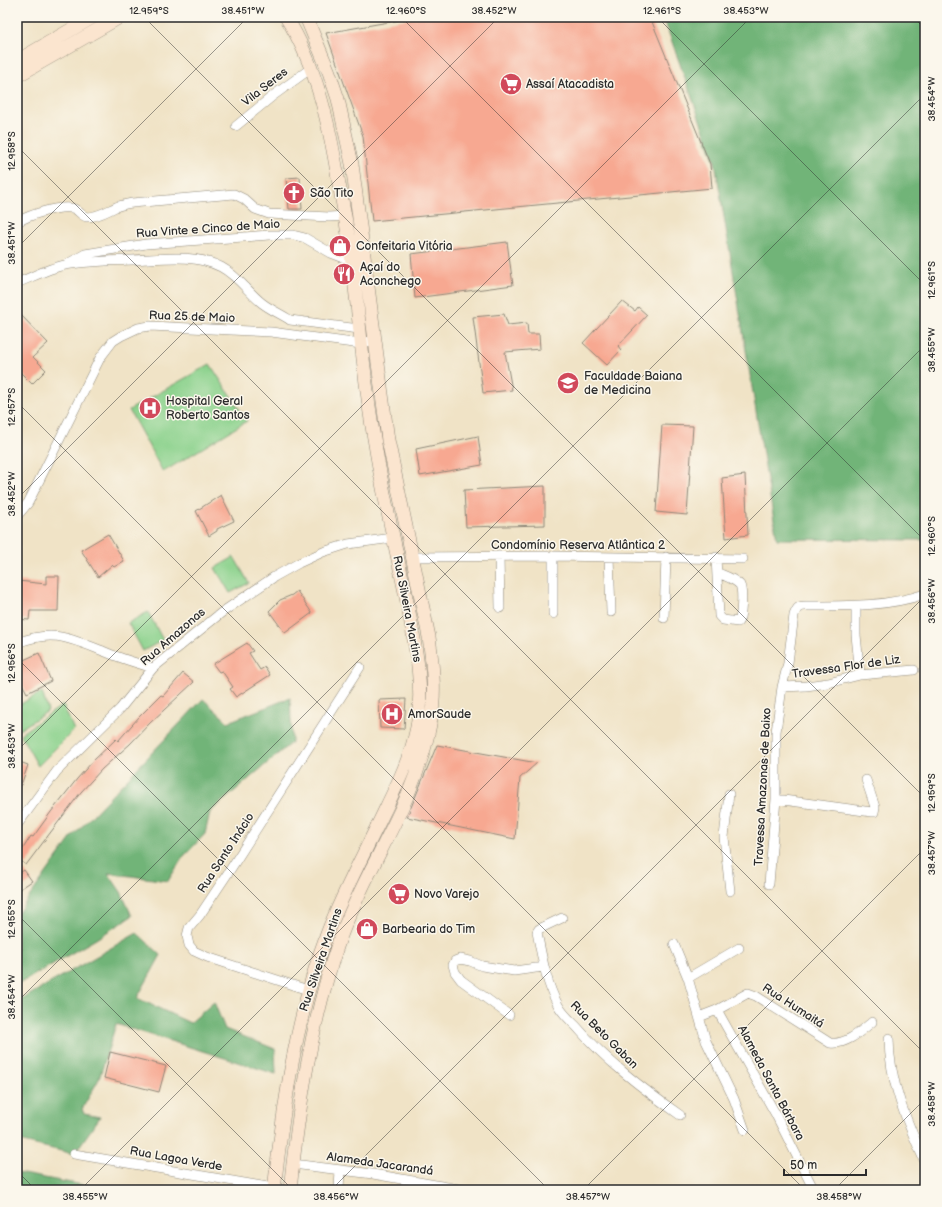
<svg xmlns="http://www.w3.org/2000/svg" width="942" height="1207" font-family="'Balsamiq Sans',sans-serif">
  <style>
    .green { fill: #8cd28d; stroke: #5c7e5c }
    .forest { fill: #71b478; stroke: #4e7052 }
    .building { fill: #f7a891 }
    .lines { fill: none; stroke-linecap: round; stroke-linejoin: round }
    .minor-casing { stroke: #8e8778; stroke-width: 10 }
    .secondary-casing { stroke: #8e8778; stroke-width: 14 }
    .minor { stroke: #fff; stroke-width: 9 }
    .secondary { stroke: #fbe5cf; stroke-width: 13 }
    .ticks { fill: none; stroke: #2b2b2b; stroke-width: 1; stroke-opacity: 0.45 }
    .labels { text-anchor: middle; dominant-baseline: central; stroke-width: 3; stroke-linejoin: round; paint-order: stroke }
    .poi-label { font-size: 12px; fill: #2b2b2b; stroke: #fbf7ec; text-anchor: start }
    .street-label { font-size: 12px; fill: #2b2b2b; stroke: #fbf7ec }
    .neatline { fill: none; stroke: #2b2b2b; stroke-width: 1.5 }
    .ticks-label { font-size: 10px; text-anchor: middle; fill: #2b2b2b }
  </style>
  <rect width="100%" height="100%" fill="#fbf7ec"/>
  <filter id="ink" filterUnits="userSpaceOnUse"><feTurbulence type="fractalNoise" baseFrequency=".025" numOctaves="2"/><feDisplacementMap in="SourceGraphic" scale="8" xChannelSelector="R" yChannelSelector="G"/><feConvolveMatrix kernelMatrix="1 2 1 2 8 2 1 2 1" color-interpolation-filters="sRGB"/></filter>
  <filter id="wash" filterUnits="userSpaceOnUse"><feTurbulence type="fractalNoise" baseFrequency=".012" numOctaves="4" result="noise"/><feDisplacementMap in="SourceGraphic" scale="16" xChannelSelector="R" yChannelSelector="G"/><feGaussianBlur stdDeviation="0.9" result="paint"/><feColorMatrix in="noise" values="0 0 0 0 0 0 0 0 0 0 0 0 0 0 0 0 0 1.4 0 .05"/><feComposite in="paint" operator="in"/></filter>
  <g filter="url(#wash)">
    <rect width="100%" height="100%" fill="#f0e3c6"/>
    <!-- green -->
    <path class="green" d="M 210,364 L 247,421 L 163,472 L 129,410 Z
      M 234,557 L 249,583 L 230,593 L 215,568 Z
      M 148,612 L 163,640 L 143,651 L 128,623 Z
      M 42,692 L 48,711 L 19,730 L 17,725 L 17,706 Z
      M 63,705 L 74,730 L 38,766 L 20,734 Z"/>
    <!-- forest -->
    <path class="forest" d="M 662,17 L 925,17 L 925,540 L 777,539 L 715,162 L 666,25 Z
      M 290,698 L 292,742 L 210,812 L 205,834 L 183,857 L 168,881 L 108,873 L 121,892 L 132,916 L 96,939 L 17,985 L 17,914 L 72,837 L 203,699 L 228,722 Z
      M 137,933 L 161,955 L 137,998 L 190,1023 L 214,1002 L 225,1029 L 275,1049 L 276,1074 L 116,1024 L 99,1079 L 82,1109 L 84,1114 L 100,1117 L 74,1154 L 19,1141 L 17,1146 L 17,1002 Z
      M 17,1173 L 110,1190 L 17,1190 Z"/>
    <g id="blocks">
      <!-- building -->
      <path class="building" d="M 417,17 L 650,17 L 710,164 L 712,188 L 372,221 L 363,136 L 326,33 Z
        M 300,177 L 302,209 L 289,209 L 286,178 Z
        M 507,242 L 513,285 L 415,298 L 411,254 Z
        M 622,301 L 635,311 L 638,307 L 647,315 L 618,346 L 621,350 L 607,365 L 583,343 Z
        M 17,311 L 48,343 L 33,357 L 46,370 L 32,384 L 17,369 Z
        M 504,314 L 508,325 L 527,323 L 528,334 L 539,334 L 540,349 L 505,352 L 512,390 L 483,393 L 473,317 Z
        M 662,425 L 693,426 L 687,515 L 656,512 Z
        M 478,436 L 482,465 L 420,476 L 416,449 Z
        M 745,475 L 748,535 L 726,538 L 722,478 Z
        M 545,486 L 545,525 L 466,527 L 464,490 Z
        M 221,495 L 234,521 L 217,529 L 217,531 L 209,536 L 196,511 Z
        M 108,534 L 124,561 L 114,567 L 112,565 L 98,577 L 81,550 Z
        M 46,576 L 59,576 L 58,611 L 30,611 L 29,620 L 17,619 L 18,581 L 46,584 Z
        M 297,591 L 312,613 L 285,633 L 269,611 L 280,600 L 292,595 Z
        M 247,643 L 253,651 L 249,653 L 260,670 L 265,667 L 270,675 L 236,697 L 230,689 L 233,687 L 222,671 L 219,672 L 213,664 Z
        M 39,653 L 51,681 L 27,693 L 17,674 L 17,663 Z
        M 183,673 L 194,682 L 150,723 L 130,744 L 102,769 L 81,792 L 26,865 L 17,858 L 31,836 L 33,837 L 51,812 L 77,779 L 93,761 L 116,739 L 118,741 L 139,717 L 161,695 L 163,696 Z
        M 406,699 L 404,729 L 380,728 L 379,700 Z
        M 437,745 L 537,763 L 520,778 L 515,839 L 407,817 Z
        M 17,761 L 28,765 L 18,794 L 17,794 Z
        M 24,870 L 32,881 L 17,891 L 17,875 Z
        M 110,1052 L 166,1066 L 159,1092 L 104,1078 Z"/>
    </g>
  </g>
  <g filter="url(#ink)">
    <use href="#blocks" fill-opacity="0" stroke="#8e8778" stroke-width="1"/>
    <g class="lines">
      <!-- minor casing -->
      <g class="minor-casing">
        <path id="minor" d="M 236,126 L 274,95 L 310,69
          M 17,222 C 30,215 56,206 71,208 C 78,208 80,216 87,217 C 98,217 107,211 116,207 C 121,205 127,204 132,203 L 234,194 L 244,199 L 255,209 L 269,214 L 329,217 L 345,216
          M 67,264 L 85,254 L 146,244 L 270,235 L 293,235 L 305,238 L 331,253 L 352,261
          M 17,283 C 32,277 49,268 65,265 C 87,261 110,261 132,260 C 161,259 194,253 221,267 C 238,276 248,292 262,303 C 271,310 281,314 290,320 L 359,329
          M 17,516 L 28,503 L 100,358 L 113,341 L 121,336 L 138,328 L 150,326 L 271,332 L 361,344 L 376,339
          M 499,556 L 500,608
          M 413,557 L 553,556 L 743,559
          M 609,557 L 611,612
          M 716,557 L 719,616 L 723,620 L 738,622 C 742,618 743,591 740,585 C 735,579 725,576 718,573
          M 856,606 L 856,635 L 860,675
          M 553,614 L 553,556
          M 664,618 L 666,557
          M 17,643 C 53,629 69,638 103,651 C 119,658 136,663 153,668
          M 782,687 L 806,686 L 828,683 L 860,675 L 914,670
          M 729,794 L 724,837 L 730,891
          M 776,799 L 872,812 L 874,812 L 875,807 L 866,780
          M 17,825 L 57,771 L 120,709 L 153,668 L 221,613 L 274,577 L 299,563 L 323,552 L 348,544 L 393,538
          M 769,884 L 776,799 L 776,732 L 782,687 L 788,663 L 794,615 C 797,608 798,606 805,606 C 846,606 886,607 925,594
          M 562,918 L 539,929 L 537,932 C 542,957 546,983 558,1005 C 562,1013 570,1020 576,1026 C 606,1061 643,1089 680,1115
          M 674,944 L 688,978 L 706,1041 L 734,1099 L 745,1130
          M 688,978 L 739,948
          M 308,990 L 207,957 L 194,951 L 189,945 L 187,936 L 189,928 L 200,915 L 230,870 L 360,667
          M 717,1010 L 775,1113 L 814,1190
          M 509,1015 L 461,980 L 455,972 L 453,965 L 455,961 L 460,959 L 470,961 L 482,966 L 514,971 L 543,967
          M 699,1017 L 717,1010 L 748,993 L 756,996 L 830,1043 C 846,1045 860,1032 872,1022
          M 889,1038 C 889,1082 907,1122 925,1162
          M 74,1154 L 274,1188
          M 293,1164 L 373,1174 L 464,1190
          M 339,1190 L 340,1170"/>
      </g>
      <!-- secondary casing -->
      <g class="secondary-casing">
        <path id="secondary" d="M 17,61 L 93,17
          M 17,76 L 120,17
          M 274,1190 C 284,1103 296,1016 327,934 C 343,892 365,852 384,812 C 397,785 411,757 417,727 C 424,688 416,650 409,612 C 398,556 384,501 375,444 C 364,384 360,323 352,263 C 349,236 344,210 339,184 C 330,128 317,66 286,17
          M 290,1190 C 299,1106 311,1022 339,941 C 365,868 416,802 430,724 C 436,696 433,666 429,637 L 388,440 L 352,164 L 338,99 L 329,72 L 306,17"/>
      </g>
      <!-- minor -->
      <use href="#minor" class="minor"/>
      <!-- secondary -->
      <use href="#secondary" class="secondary"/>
    </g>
  </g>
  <!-- ticks -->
  <path class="ticks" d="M 144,17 L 925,798M 401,17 L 925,541M 657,17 L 925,285M 913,17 L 925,29M 17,146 L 925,1054M 17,248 L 248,17M 17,402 L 805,1190M 17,499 L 499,17M 17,658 L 549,1190M 17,751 L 751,17M 17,914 L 293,1190M 17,1002 L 925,94M 17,1171 L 36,1190M 80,1190 L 925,345M 331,1190 L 925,596M 583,1190 L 925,848M 834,1190 L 925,1099"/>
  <!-- icons -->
  <defs>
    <g id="supermarket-disc" transform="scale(1.15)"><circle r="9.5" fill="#d1495b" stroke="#fbf7ec"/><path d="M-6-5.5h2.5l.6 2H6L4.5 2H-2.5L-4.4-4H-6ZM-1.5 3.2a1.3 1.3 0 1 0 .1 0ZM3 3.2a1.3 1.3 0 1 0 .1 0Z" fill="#fff"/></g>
    <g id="church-disc" transform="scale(1.15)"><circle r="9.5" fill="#d1495b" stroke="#fbf7ec"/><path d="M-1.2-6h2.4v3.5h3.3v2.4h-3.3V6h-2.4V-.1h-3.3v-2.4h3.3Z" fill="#fff"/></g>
    <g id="shop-disc" transform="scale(1.15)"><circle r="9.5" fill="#d1495b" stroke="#fbf7ec"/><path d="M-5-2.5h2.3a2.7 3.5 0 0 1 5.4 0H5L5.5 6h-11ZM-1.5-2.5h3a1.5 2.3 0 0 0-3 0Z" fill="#fff"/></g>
    <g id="restaurant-disc" transform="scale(1.15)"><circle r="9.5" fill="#d1495b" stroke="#fbf7ec"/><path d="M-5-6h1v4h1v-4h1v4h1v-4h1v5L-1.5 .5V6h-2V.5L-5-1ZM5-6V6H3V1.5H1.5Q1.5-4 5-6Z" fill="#fff"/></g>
    <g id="university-disc" transform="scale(1.15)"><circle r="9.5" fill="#d1495b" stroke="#fbf7ec"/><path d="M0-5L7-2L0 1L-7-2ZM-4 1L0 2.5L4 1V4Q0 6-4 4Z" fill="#fff"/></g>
    <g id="hospital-disc" transform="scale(1.15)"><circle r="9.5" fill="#d1495b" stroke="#fbf7ec"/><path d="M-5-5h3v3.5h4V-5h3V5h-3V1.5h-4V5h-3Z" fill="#fff"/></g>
  </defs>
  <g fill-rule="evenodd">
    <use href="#supermarket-disc" x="511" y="84"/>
    <use href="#church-disc" x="294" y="193"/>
    <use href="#shop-disc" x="340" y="246"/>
    <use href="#restaurant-disc" x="344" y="274"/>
    <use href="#university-disc" x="568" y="383"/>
    <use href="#hospital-disc" x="150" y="408"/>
    <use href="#hospital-disc" x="392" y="714"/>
    <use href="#supermarket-disc" x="399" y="894"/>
    <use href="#shop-disc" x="367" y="929"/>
  </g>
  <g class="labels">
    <!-- poi labels -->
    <g class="poi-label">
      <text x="526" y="84">Assaí Atacadista</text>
      <text x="310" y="193">São Tito</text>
      <text x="356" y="246">Confeitaria Vitória</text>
      <text x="360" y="267">Açaí do<tspan x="360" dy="14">Aconchego</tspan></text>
      <text x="584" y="376">Faculdade Baiana<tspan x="584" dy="14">de Medicina</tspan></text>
      <text x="166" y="401">Hospital Geral<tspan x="166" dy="14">Roberto Santos</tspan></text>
      <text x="408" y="714">AmorSaude</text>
      <text x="414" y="894">Novo Varejo</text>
      <text x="382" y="929">Barbearia do Tim</text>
    </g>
    <!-- street labels -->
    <g class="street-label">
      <text transform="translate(265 87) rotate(-38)">Vila Seres</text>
      <text transform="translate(208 229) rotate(-4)">Rua Vinte e Cinco de Maio</text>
      <text transform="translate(192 317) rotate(2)">Rua 25 de Maio</text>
      <text x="578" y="545">Condomínio Reserva Atlântica 2</text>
      <text transform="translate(407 609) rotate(79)">Rua Silveira Martins</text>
      <text transform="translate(173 637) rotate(-41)">Rua Amazonas</text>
      <text transform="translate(846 667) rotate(-8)">Travessa Flor de Liz</text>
      <text transform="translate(763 787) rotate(-87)">Travessa Amazonas de Baixo</text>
      <text transform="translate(226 853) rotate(-57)">Rua Santo Inácio</text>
      <text transform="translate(321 960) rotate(-71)">Rua Silveira Martins</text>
      <text transform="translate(793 1006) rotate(33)">Rua Humaitá</text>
      <text transform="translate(604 1035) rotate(45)">Rua Beto Gaban</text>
      <text transform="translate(771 1083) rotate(62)">Alameda Santa Bárbara</text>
      <text transform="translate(176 1159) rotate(10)">Rua Lagoa Verde</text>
      <text transform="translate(380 1164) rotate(8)">Alameda Jacarandá</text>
    </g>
  </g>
  <!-- margin -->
  <rect width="942" height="1207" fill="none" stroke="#fbf7ec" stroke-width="44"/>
  <!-- scale -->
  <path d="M784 1169v6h82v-6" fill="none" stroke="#2b2b2b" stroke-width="2"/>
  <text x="790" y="1169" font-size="12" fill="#2b2b2b" stroke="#fbf7ec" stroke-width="3" paint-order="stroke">50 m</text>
  <rect x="22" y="22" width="898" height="1163" class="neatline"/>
  <g class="ticks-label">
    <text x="149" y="14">12.959°S</text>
    <text x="243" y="14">38.451°W</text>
    <text x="406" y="14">12.960°S</text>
    <text x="494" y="14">38.452°W</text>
    <text x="662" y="14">12.961°S</text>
    <text x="746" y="14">38.453°W</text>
    <text transform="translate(931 99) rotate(-90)" y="4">38.454°W</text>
    <text transform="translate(11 151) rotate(-90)" y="4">12.958°S</text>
    <text transform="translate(11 243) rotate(-90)" y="4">38.451°W</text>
    <text transform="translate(931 280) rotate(-90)" y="4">12.961°S</text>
    <text transform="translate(931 350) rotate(-90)" y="4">38.455°W</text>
    <text transform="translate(11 407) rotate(-90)" y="4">12.957°S</text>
    <text transform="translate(11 494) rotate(-90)" y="4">38.452°W</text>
    <text transform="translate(931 536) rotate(-90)" y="4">12.960°S</text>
    <text transform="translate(931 601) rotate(-90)" y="4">38.456°W</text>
    <text transform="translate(11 663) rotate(-90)" y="4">12.956°S</text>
    <text transform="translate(11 746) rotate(-90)" y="4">38.453°W</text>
    <text transform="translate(931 793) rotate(-90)" y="4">12.959°S</text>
    <text transform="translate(931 853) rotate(-90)" y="4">38.457°W</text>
    <text transform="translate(11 919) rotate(-90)" y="4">12.955°S</text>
    <text transform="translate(11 997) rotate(-90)" y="4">38.454°W</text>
    <text transform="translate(931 1104) rotate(-90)" y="4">38.458°W</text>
    <text x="85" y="1200">38.455°W</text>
    <text x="336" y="1200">38.456°W</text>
    <text x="588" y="1200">38.457°W</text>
    <text x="839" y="1200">38.458°W</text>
  </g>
</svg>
